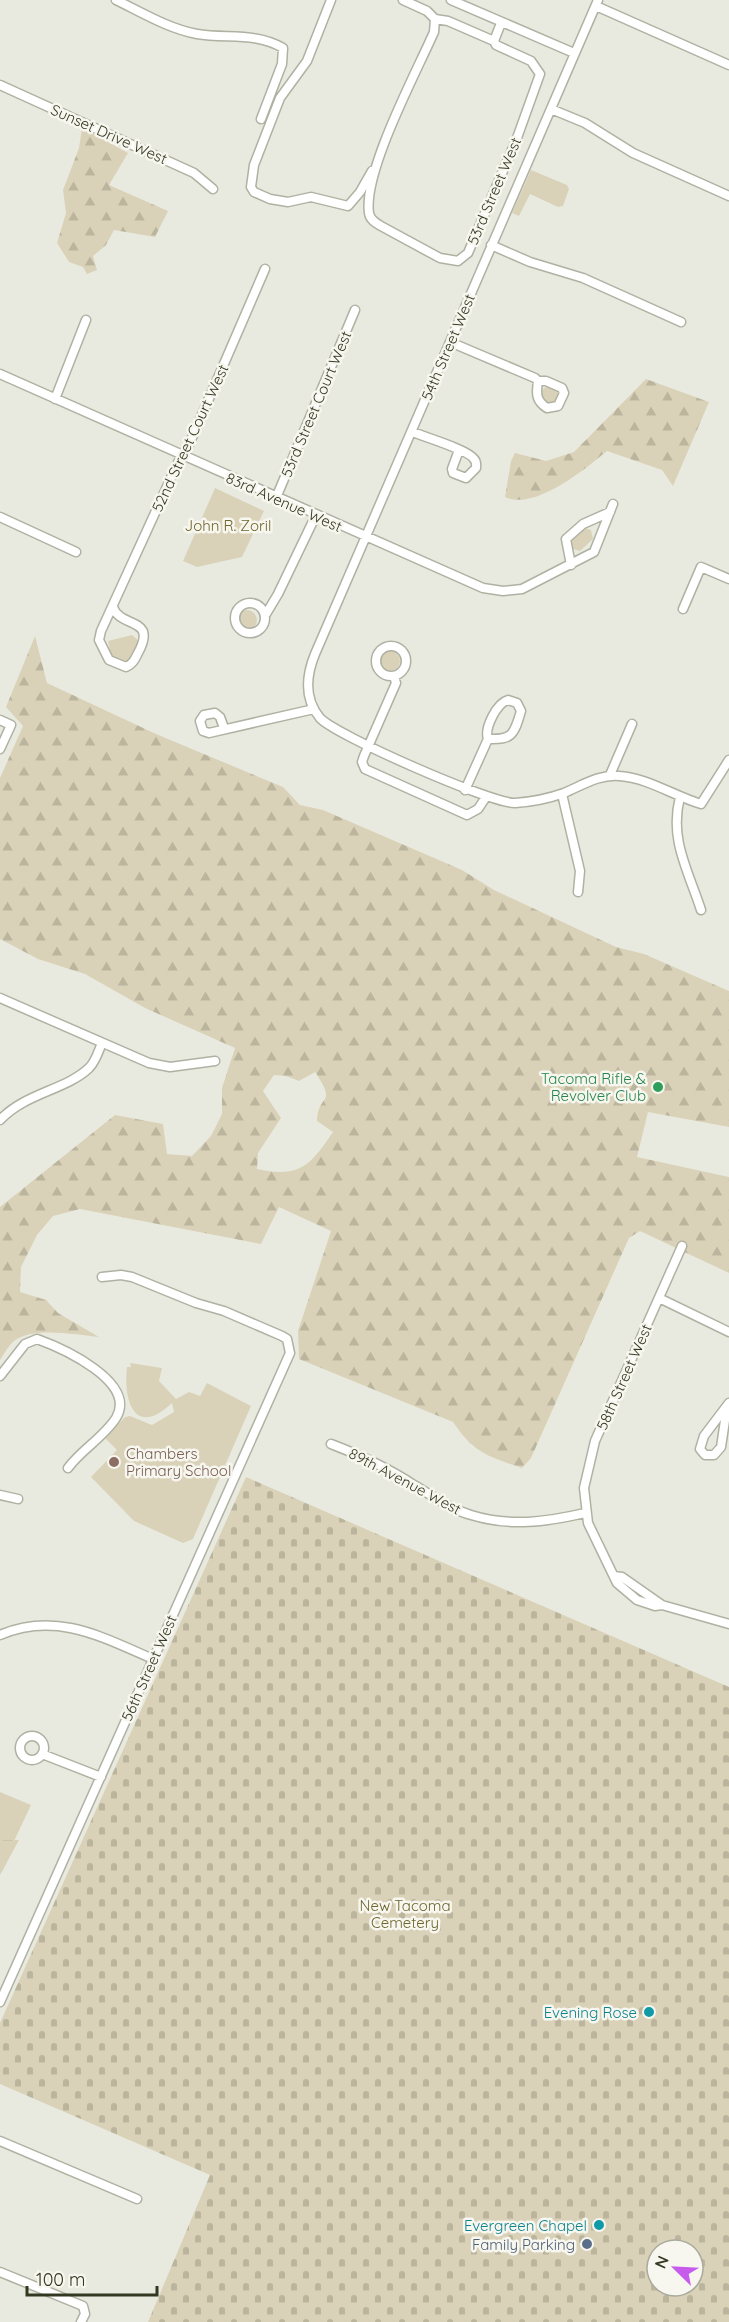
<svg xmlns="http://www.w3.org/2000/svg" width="729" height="2322" font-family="Quicksand,sans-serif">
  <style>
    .green { fill: #dad2b8 }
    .forest { fill: url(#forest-firs); fill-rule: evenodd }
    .cemetery { fill: url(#cemetery-stones); fill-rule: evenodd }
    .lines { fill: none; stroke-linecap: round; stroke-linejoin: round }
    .minor-casing { stroke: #afb1a2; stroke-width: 11 }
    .minor { stroke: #fff; stroke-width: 8 }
    .leisure-dot { fill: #2e9e5b; stroke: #f7f6ef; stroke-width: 2 }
    .education-dot { fill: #8d6e63; stroke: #f7f6ef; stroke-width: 2 }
    .culture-dot { fill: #0f9aa8; stroke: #f7f6ef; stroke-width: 2 }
    .service-dot { fill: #5c6f8a; stroke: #f7f6ef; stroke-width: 2 }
    .labels { text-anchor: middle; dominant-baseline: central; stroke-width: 5; stroke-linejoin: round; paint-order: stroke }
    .street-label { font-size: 15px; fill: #333921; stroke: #f7f6ef }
    .park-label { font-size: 15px; fill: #6e662d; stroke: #f7f6ef }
    .leisure-label { font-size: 15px; fill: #27864d; stroke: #f7f6ef; text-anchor: end }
    .education-label { font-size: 15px; fill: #785e54; stroke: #f7f6ef; text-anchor: start }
    .culture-label { font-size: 15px; fill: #0d838f; stroke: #f7f6ef; text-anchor: end }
    .service-label { font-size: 15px; fill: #4e5e75; stroke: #f7f6ef; text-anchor: end }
  </style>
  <defs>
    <pattern id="forest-firs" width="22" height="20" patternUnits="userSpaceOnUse" patternTransform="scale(1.5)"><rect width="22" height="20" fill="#dad2b8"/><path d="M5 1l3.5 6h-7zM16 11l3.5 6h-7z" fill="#bcb59e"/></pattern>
    <pattern id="cemetery-stones" width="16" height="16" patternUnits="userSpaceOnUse" patternTransform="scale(1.5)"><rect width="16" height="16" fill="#dad2b8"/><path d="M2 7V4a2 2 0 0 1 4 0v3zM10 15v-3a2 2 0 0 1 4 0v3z" fill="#bcb59e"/></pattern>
  </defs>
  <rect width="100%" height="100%" fill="#e9eadf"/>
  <!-- green -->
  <path class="green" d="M 531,170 L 567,185 L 569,189 L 563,206 L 558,207 L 530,194 L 519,216 L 512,213 Z
    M541 395a9 9 0 1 1 18 0a9 9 0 1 1-18 0Z
    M 215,488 L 264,511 L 242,557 L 197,567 L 183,561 Z
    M 585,528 L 591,530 L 593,539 L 580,551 L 573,549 L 570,538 Z
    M237 620a10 10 0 1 1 20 0a10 10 0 1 1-20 0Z
    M 132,635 L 139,641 L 130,659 L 123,663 L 111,655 L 108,641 Z
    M380 661a10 10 0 1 1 20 0a10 10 0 1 1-20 0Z
    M 130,1363 L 162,1368 L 159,1381 L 176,1399 L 189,1392 L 200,1396 L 207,1383 L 251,1406 L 193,1539 L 183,1543 L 134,1521 L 91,1477 L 117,1450 L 105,1438 L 125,1417 L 130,1416 L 152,1425 L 174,1412 L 172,1403 C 135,1438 123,1402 127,1367 L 131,1367 Z
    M 0,1792 L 31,1805 L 0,1871 Z"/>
  <!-- forest -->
  <path class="forest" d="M 82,128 L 128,153 L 109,185 L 168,211 L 155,237 L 114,230 L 106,245 L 93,256 L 97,270 L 87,274 L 83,267 L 69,262 L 57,243 L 66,213 L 63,190 L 79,148 Z
    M 646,379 L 709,402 L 673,486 L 662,470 L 607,451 C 585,469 535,511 505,497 L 511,461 L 515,453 L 546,461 L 574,452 Z
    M 35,636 L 47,683 L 156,734 L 283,787 L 300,805 L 323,810 L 462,870 L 494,890 L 616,947 L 644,954 L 729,991 L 729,1127 L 648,1112 L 637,1157 L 729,1177 L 729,1273 L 640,1231 L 629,1238 L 531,1458 L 522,1468 C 487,1456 474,1453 453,1422 L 299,1359 L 298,1331 L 331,1231 L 279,1207 L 261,1244 L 80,1209 L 53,1216 L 37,1235 L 21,1267 L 20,1292 L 46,1300 L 58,1313 L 99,1337 C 77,1335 33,1326 14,1341 C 9,1345 4,1354 0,1360 L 0,1207 L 115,1115 L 163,1124 L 167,1154 L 192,1156 L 211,1136 L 222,1114 L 222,1088 L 235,1048 L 145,1008 L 85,974 L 38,959 L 0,939 L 0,778 L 23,726 L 6,707 ZM 315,1072 C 338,1106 318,1093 317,1121 L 333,1132 C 310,1166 300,1178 257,1169 L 258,1153 L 281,1118 L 263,1091 L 274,1075 L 286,1076 L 299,1081 Z
    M 0,1840 L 19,1840 L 0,1875 Z"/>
  <!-- cemetery -->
  <path class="cemetery" d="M 246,1477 L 729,1687 L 729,2322 L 148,2322 L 210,2175 L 0,2084 L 0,2023 ZM 657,2250 L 693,2250 L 693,2286 L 657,2286 Z"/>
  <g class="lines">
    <!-- minor casing -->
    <g class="minor-casing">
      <path id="minor" d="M 116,0 C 141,12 169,29 197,34 C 227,39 255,32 283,48 L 282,64 L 261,119
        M 331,0 L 307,61 L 280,98 L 254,165 L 251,187 L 254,192 L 270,199 L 288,202 L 311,197 L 348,206 L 360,192 L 372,171
        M 403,0 L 427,11 L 435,19
        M 451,0 L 574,53
        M 598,0 L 315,654 C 306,676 304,699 320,718 C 335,735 492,804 515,803 C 530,802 550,798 564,793 C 583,785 599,774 620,776 C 648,778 674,796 701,804 L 729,760
        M 596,6 L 729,65
        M 435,19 L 448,21 L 494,41 L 496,45 L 531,61 L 540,74 L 517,138 L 468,253 L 458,261 L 440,258 L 381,226 C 376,223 370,220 369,213 C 363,172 416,73 434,32 Z
        M 494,41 L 501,23
        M 0,85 L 194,173 L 213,189
        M 551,109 L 585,123 L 633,153 L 729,196
        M 491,245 L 530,262 L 583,278 L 681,322
        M 450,342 L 535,378 L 538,381 C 536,394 536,401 547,408 L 558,406 L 564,393 L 562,388 L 546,381 L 538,381
        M 0,374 L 483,588 L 503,591 L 522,589 L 594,552 L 613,504
        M 55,399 L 86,320
        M 413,432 C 424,437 469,450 474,459 C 477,462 476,464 476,468 L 466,478 L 453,473 L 452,469 L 459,450
        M 276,498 L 355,310
        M 0,517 L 76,552
        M 571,565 L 566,539 L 583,524 L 610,512
        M235 618a15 15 0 1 1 30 0a15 15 0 1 1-30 0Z
        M 113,607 C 120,629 158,616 138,653 C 135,659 133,664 126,667 L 109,660 L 99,640 L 101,631 L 181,456 L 188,447 L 265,269
        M 683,609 L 701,567 L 729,579
        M 266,614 L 278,594 L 316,515
        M376 661a15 15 0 1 1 30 0a15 15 0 1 1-30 0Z
        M 394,676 L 396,683 L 364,756 L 362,762 L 365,769 L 467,815 L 478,809 L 486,797
        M 0,720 L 11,725 L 0,749
        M 224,728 L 220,717 L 215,713 L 204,715 L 200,721 L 203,731 L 209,733 L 314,709
        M 610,775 L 632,724
        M 465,790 L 488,739 C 512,740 514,735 521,711 L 517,703 L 508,700 C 497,703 484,728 488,739
        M 562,794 L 580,871 L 578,892
        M 680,797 C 669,839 688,870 701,910
        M 0,998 L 149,1063 L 170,1067 L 215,1061
        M 0,1120 C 25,1093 66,1090 89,1068 C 96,1061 98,1052 102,1043
        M 659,1298 L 729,1332
        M 0,1376 L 25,1344 L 37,1339 C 62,1348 138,1382 116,1418 C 104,1437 81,1450 68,1468
        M 727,1407 L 721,1447 L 714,1455 L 705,1455 L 700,1449 L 704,1436 L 729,1403
        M 331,1444 C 360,1455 388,1468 414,1485 C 433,1496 450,1509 471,1515 C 510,1527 546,1522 585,1513
        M 0,1495 L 18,1499
        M 614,1576 L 622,1577 L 662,1605 L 729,1624
        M 662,1605 L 655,1606 L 637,1600 L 617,1583 L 588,1523 L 584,1488 L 595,1441 L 682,1246
        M 0,1635 C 56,1611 102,1637 153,1659
        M20 1748a12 12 0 1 1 24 0a12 12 0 1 1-24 0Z
        M 42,1754 L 101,1777
        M 0,2002 L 290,1353 L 287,1339 L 282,1336 L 224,1311 L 196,1303 L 132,1277 L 121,1275 L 102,1277
        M 0,2141 L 137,2199
        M 0,2272 L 83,2306 L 85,2314 L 81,2322"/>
    </g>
    <!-- minor -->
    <use href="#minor" class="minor"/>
  </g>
  <!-- markers -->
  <circle class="leisure-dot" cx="658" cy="1087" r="6"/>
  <circle class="education-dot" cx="114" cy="1462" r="6"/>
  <g class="culture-dot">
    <circle cx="649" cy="2012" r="6"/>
    <circle cx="599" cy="2225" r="6"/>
  </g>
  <circle class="service-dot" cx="587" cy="2244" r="6"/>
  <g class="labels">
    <!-- street labels -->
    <g class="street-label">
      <text transform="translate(109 134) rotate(24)">Sunset Drive West</text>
      <text transform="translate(494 191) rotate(-67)">53rd Street West</text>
      <text transform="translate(448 347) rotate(-67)">54th Street West</text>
      <text transform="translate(316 404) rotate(-67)">53rd Street Court West</text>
      <text transform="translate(190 438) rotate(-65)">52nd Street Court West</text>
      <text transform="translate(284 502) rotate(24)">83rd Avenue West</text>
      <text transform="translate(624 1377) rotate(-66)">58th Street West</text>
      <text transform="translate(405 1481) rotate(28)">89th Avenue West</text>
      <text transform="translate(149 1668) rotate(-66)">56th Street West</text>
    </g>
    <!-- park labels -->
    <g class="park-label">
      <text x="228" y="525">John R. Zoril</text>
      <text x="405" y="1905">New Tacoma<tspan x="405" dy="17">Cemetery</tspan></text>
    </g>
    <!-- leisure labels -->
    <g class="leisure-label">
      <text x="646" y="1078">Tacoma Rifle &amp;<tspan x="646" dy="17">Revolver Club</tspan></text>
    </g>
    <!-- education labels -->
    <g class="education-label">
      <text x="126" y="1453">Chambers<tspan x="126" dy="17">Primary School</tspan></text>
    </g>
    <!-- culture labels -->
    <g class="culture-label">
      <text x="637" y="2012">Evening Rose</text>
      <text x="587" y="2225">Evergreen Chapel</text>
    </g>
    <!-- service labels -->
    <g class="service-label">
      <text x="575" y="2244">Family Parking</text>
    </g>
  </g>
  <!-- north arrow -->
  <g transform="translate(675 2268) rotate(294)"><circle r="28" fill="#f7f6ef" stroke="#a9aa9d" stroke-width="1.5"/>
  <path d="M0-4.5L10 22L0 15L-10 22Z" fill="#c65bec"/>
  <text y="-9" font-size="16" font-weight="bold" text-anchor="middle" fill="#333921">N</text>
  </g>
  <!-- scale -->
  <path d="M27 2286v9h130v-9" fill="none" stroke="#333921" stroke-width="3"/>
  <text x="36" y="2286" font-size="18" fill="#333921" stroke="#f7f6ef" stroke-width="4.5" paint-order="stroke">100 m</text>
</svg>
